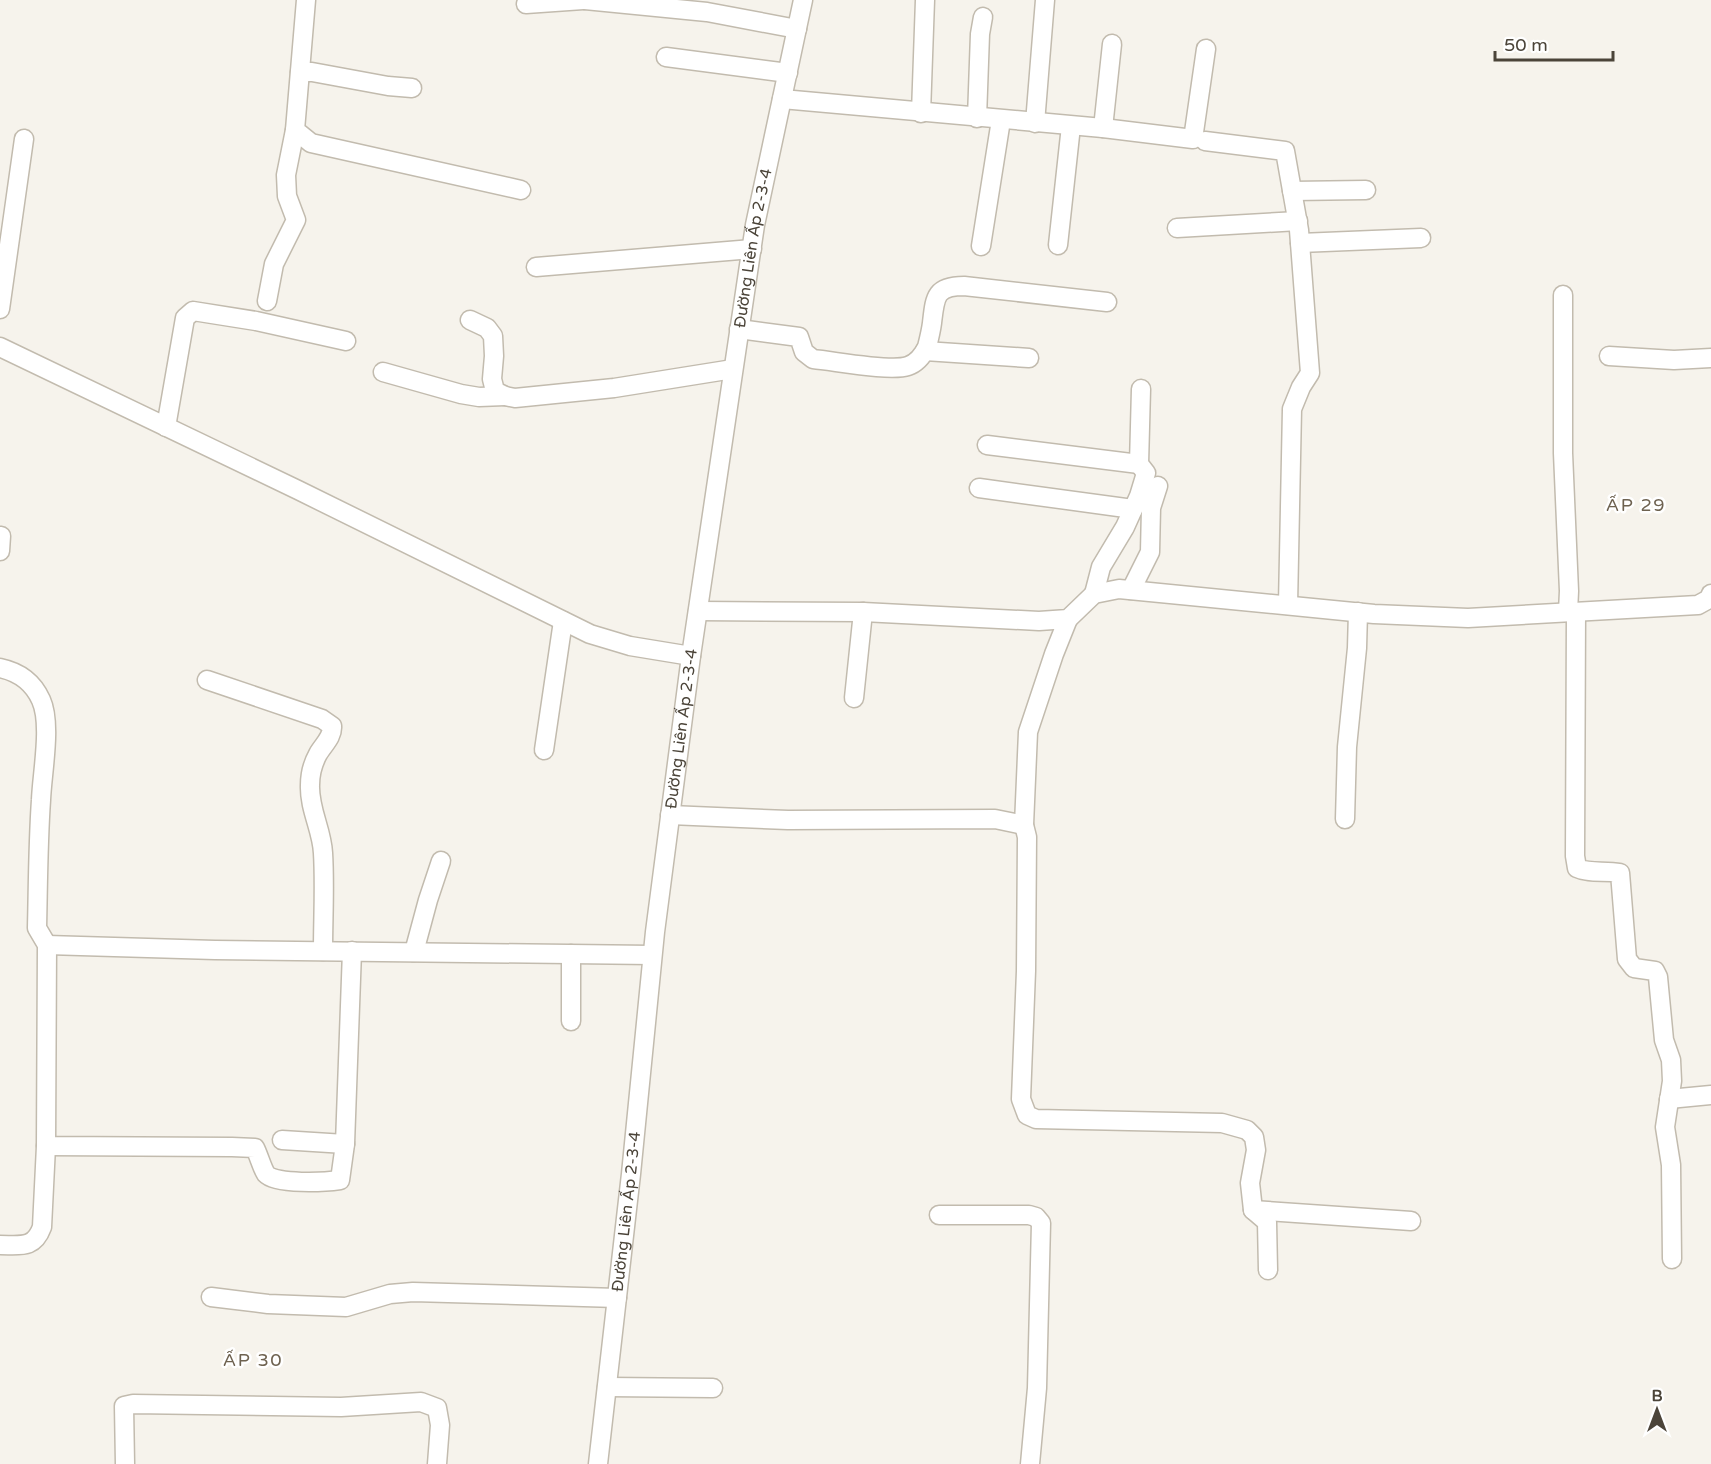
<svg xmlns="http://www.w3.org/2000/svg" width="1711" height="1464" font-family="'Varela Round',sans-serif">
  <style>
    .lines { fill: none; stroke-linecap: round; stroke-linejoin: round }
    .minor-casing { stroke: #c2bbae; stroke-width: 21 }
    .minor { stroke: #fff; stroke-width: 18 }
    .labels { text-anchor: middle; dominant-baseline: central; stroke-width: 5; stroke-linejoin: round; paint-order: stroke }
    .street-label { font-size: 16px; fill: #4b4439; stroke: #fff }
    .neighbourhood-label { font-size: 18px; letter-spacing: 1.5px; fill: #6e6250; stroke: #fff }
  </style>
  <rect width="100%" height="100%" fill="#f6f3ec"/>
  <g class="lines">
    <!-- minor casing -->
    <g class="minor-casing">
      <g id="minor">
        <path d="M 306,0 L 295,130 L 311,143 L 521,190"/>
        <path d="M 585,0 L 707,12 L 797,29"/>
        <path d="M 526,4 L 583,0"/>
        <path d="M 666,57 L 788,73"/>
        <path d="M 300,72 L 312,72 L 388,86 L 412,88"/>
        <path d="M 782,99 L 1103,128 L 1193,139 L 1206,49"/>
        <path d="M 921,113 L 925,0"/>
        <path d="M 977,118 L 980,34 L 983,17"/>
        <path d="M 1035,123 L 1045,0"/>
        <path d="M 1103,128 L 1112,44"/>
        <path d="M 1205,141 L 1285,151 L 1299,230 L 1310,373 L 1301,387 L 1292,409 L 1288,605"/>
        <path d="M 1292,191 L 1366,190"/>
        <path d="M 1177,228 L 1298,221"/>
        <path d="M 1300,243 L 1421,238"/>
        <path d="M 1058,245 L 1071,126"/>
        <path d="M 981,246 L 1001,120"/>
        <path d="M 536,267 L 752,249"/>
        <path d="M 1563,295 L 1563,453 L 1569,591 L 1568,612"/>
        <path d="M 267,301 L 274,264 L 296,220 L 287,196 L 286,175 L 295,130"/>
        <path d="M 0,309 L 24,139"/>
        <path d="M 470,320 L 487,328 L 493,336 L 494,356 L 492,379 L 495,391 L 505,396 L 515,398 L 614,388 L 733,369"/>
        <path d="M 739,329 L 799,337 L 804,352 L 813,359 C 835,361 890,372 908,366 C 917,363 923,355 927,347 C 929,339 931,331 932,323 C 935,297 935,286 964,286 L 1107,302"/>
        <path d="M 0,347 L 298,490 L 590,634 L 630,646 L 691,656"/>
        <path d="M 925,351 L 1029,358"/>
        <path d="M 1609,356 L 1674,360 L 1711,358"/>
        <path d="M 383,372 L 461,394 L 479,397 L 505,396"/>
        <path d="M 166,427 L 185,318 L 193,311 L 256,321 L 346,341"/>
        <path d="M 987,445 L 1139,464"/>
        <path d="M 979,488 L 1133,509"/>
        <path d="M 0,551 L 1,536"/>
        <path d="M 1131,590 L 1150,552 L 1151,508 L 1158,486"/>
        <path d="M 1094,594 L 1101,567 L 1125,527 L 1139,496 L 1146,473 L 1139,464 L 1141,389"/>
        <path d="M 698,611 L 863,612 L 1039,621 L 1068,619 L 1094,594 L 1119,589 L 1374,614 L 1468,618 L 1698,605 L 1709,599 L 1711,594"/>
        <path d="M 1576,612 L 1575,856 L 1577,868 C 1590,874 1605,870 1620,873 L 1627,959 L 1634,968 L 1655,971 L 1658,977 L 1664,1040 L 1671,1060 L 1672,1081 L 1665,1127 L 1671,1165 L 1672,1259"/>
        <path d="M 1068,619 L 1054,654 L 1028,732 L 1024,825 L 1027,837 L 1026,971 L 1021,1099 L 1027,1115 L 1036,1119 L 1222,1123 L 1247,1130 L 1254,1137 L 1256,1150 L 1250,1183 L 1253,1210 L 1267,1222 L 1268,1270"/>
        <path d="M 0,668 C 19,672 33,682 41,700 C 52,724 42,773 41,800 C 38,843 38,886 37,928 L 47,945 L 46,1146 L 232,1147 L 255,1148 C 259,1156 262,1168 266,1174 C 276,1185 326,1182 340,1180 L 345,1144 L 352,951"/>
        <path d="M 207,680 L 322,719 L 332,726 C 333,737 323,745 318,754 C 313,763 310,775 310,785 C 309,809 322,830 323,853 C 325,885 323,918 323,951"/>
        <path d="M 854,698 L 863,612"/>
        <path d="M 544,750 L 563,621"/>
        <path d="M 670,815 L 788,820 L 995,819 L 1024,825"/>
        <path d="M 1345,819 L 1347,747 L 1357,648 L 1358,612"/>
        <path d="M 47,945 L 215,950 L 652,955"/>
        <path d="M 414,952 L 428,900 L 441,861"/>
        <path d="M 571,954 L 571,1021"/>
        <path d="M 1669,1099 L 1711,1095"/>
        <path d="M 282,1140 L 345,1144"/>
        <path d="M 1253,1210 L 1411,1221"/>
        <path d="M 939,1215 L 1029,1215 L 1036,1217 L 1041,1223 L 1037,1388 L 1030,1464"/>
        <path d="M 0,1245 C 21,1245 34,1249 42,1227 L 46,1146"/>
        <path d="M 211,1297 L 268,1304 L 346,1307 L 390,1294 L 413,1292 L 617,1298"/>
        <path d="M 607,1387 L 713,1388"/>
        <path d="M 125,1464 L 124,1406 L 133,1404 L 341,1407 L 421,1402 L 437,1408 L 440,1425 L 437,1464"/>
        <path id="s1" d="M 598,1464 L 631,1174 L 655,932 L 691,656 L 755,225 L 803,0"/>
      </g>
    </g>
    <!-- minor -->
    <use href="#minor" class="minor"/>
  </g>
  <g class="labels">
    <!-- street labels -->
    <g class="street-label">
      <text stroke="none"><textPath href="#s1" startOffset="1226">Đường Liên Ấp 2-3-4</textPath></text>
      <text stroke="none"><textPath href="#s1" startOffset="740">Đường Liên Ấp 2-3-4</textPath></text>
      <text stroke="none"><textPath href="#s1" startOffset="254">Đường Liên Ấp 2-3-4</textPath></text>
    </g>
    <!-- neighbourhood labels -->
    <g class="neighbourhood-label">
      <text x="1636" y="505">ẤP 29</text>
      <text x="253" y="1360">ẤP 30</text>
    </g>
  </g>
  <!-- north arrow -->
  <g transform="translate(1657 1410)" stroke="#ffffff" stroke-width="4.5" paint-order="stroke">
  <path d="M0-4.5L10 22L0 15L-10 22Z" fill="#4b4439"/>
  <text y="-9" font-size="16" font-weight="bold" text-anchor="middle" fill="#4b4439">B</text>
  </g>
  <!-- scale -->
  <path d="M1495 51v9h118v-9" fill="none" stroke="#4b4439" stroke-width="3"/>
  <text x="1504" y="51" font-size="18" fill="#4b4439" stroke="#ffffff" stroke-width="4.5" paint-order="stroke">50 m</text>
</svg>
